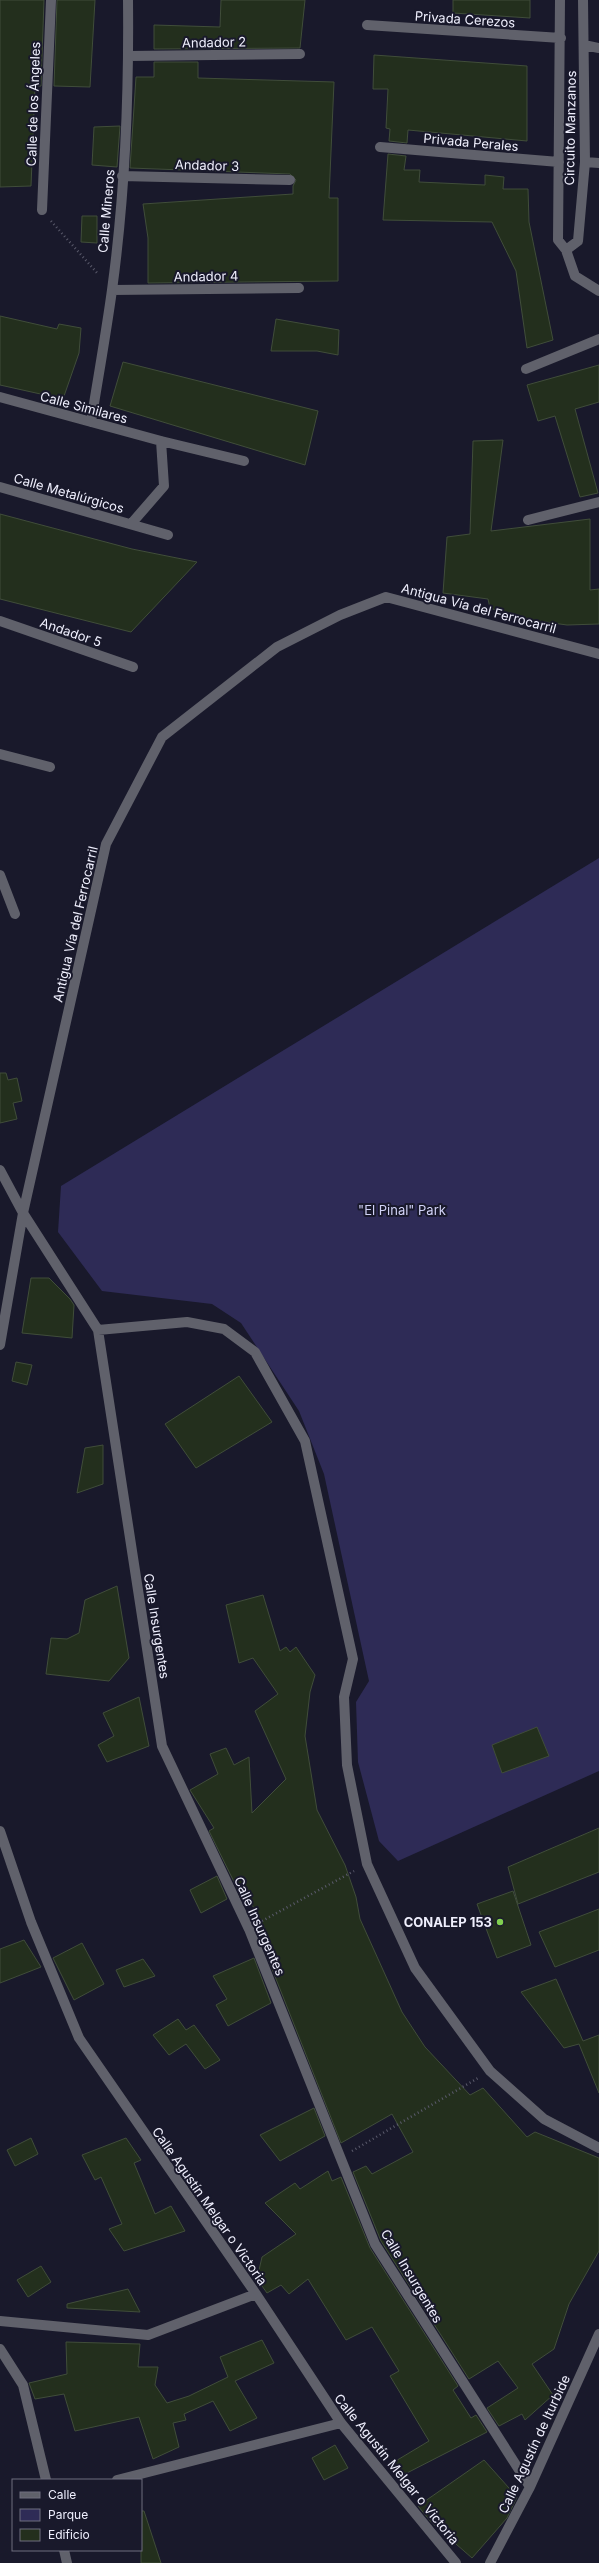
<svg xmlns="http://www.w3.org/2000/svg" width="599" height="2563" font-family="Inter,sans-serif">
  <style>
    .green { fill: #2e2b56 }
    .building { fill: #232f1d; stroke: #404d3a }
    .lines { fill: none; stroke-linecap: round; stroke-linejoin: round }
    .path { stroke: #5b5b6c; stroke-width: 2.5; stroke-dasharray: 1 3; stroke-linecap: butt }
    .minor { stroke: #60616b; stroke-width: 10 }
    .poi-dot { fill: #81d050; stroke: #19192b; stroke-width: 1.5 }
    .labels { text-anchor: middle; dominant-baseline: central; stroke-width: 4; stroke-linejoin: round; paint-order: stroke }
    .street-label { font-size: 13px; fill: #efeffd; stroke: #19192b }
    .park-label { font-size: 13px; fill: #d1d2f6; stroke: #19192b }
    .poi-label { font-size: 13px; font-weight: bold; fill: #efeffd; stroke: #19192b; text-anchor: end }
  </style>
  <rect width="100%" height="100%" fill="#19192b"/>
  <!-- green -->
  <path class="green" d="M 599,858 L 599,1771 L 398,1861 L 379,1841 L 358,1762 L 356,1702 L 369,1681 L 324,1474 L 299,1411 L 241,1323 L 212,1304 L 102,1291 L 58,1232 L 61,1186 Z"/>
  <!-- building -->
  <path class="building" d="M 0,0 L 44,0 L 41,86 L 35,86 L 31,186 L 0,187 Z
    M 57,0 L 95,0 L 90,87 L 54,86 Z
    M 221,0 L 305,0 L 300,48 L 154,49 L 154,25 L 220,27 Z
    M 453,0 L 530,0 L 530,18 L 453,13 Z
    M 374,55 L 527,66 L 527,141 L 408,130 L 407,143 L 389,141 L 390,129 L 386,128 L 388,89 L 373,89 Z
    M 154,62 L 198,62 L 198,78 L 334,82 L 329,198 L 338,198 L 338,281 L 148,283 L 148,238 L 143,204 L 293,194 L 293,186 L 296,180 L 290,174 L 130,168 L 136,77 L 154,77 Z
    M 120,126 L 117,167 L 92,165 L 94,127 Z
    M 388,154 L 406,156 L 404,170 L 420,170 L 419,182 L 485,185 L 485,175 L 504,177 L 503,189 L 528,189 L 529,222 L 553,340 L 527,348 L 516,271 L 492,222 L 383,220 Z
    M 82,216 L 97,216 L 97,243 L 81,242 Z
    M 0,316 L 57,329 L 59,324 L 81,328 L 79,353 L 63,399 L 0,385 Z
    M 276,319 L 339,330 L 338,355 L 317,351 L 271,351 Z
    M 123,362 L 318,411 L 305,465 L 110,406 Z
    M 599,365 L 599,402 L 575,409 L 598,493 L 580,497 L 555,416 L 538,421 L 527,385 Z
    M 503,440 L 491,531 L 590,519 L 590,590 L 599,589 L 599,624 L 567,625 L 524,619 L 490,608 L 488,599 L 443,593 L 447,537 L 470,534 L 473,441 Z
    M 0,514 L 132,549 L 197,562 L 131,632 L 0,599 Z
    M 0,1073 L 6,1073 L 8,1080 L 17,1078 L 22,1101 L 13,1103 L 17,1119 L 0,1123 Z
    M 31,1278 L 49,1278 L 70,1299 L 74,1305 L 72,1338 L 22,1333 Z
    M 16,1362 L 32,1365 L 27,1385 L 12,1381 Z
    M 239,1376 L 272,1422 L 196,1468 L 165,1424 Z
    M 103,1445 L 103,1484 L 77,1493 L 85,1448 Z
    M 117,1586 L 129,1658 L 109,1681 L 46,1674 L 51,1638 L 67,1639 L 79,1633 L 85,1600 Z
    M 263,1595 L 280,1651 L 286,1647 L 290,1652 L 296,1647 L 315,1675 L 310,1692 L 305,1736 L 317,1810 L 345,1865 L 356,1897 L 360,1919 L 402,2012 L 425,2047 L 470,2095 L 483,2088 L 527,2137 L 535,2132 L 599,2158 L 599,2251 L 569,2304 L 554,2349 L 532,2364 L 553,2395 L 525,2420 L 522,2414 L 499,2426 L 487,2408 L 518,2388 L 498,2361 L 469,2379 L 381,2241 L 353,2172 L 366,2166 L 372,2174 L 413,2152 L 392,2114 L 341,2143 L 257,1931 L 264,1928 L 244,1889 L 239,1892 L 209,1831 L 214,1828 L 190,1790 L 218,1774 L 210,1754 L 226,1748 L 234,1765 L 249,1757 L 252,1813 L 286,1779 L 255,1711 L 278,1694 L 253,1658 L 239,1663 L 226,1605 Z
    M 139,1697 L 149,1746 L 107,1762 L 98,1745 L 114,1736 L 103,1713 Z
    M 537,1727 L 549,1756 L 502,1773 L 492,1745 Z
    M 599,1828 L 599,1872 L 518,1904 L 508,1867 Z
    M 217,1876 L 227,1899 L 201,1913 L 190,1890 Z
    M 513,1891 L 531,1945 L 497,1958 L 477,1904 Z
    M 599,1909 L 599,1950 L 555,1967 L 539,1932 Z
    M 24,1940 L 41,1967 L 0,1983 L 0,1949 Z
    M 82,1943 L 104,1984 L 74,2000 L 53,1958 Z
    M 254,1958 L 271,2003 L 228,2026 L 216,2005 L 227,1999 L 213,1976 Z
    M 143,1959 L 155,1976 L 124,1987 L 116,1970 Z
    M 556,1979 L 583,2041 L 599,2035 L 599,2093 L 579,2044 L 564,2048 L 521,1992 Z
    M 178,2019 L 186,2030 L 194,2025 L 220,2060 L 205,2069 L 186,2044 L 169,2055 L 153,2035 Z
    M 314,2108 L 325,2136 L 280,2161 L 260,2135 Z
    M 31,2138 L 38,2154 L 15,2166 L 7,2150 Z
    M 126,2138 L 141,2160 L 134,2163 L 155,2214 L 171,2206 L 185,2231 L 124,2251 L 109,2229 L 122,2224 L 101,2177 L 95,2180 L 82,2155 Z
    M 328,2171 L 332,2181 L 341,2177 L 370,2248 L 458,2386 L 453,2390 L 471,2418 L 476,2415 L 487,2432 L 403,2475 L 394,2462 L 429,2441 L 390,2376 L 399,2371 L 372,2327 L 346,2340 L 308,2279 L 289,2294 L 281,2285 L 267,2293 L 257,2279 L 262,2257 L 296,2234 L 265,2203 L 295,2183 L 300,2189 Z
    M 41,2266 L 51,2282 L 28,2297 L 17,2280 Z
    M 128,2289 L 140,2312 L 67,2308 L 67,2304 Z
    M 262,2340 L 274,2363 L 235,2381 L 257,2418 L 230,2431 L 213,2401 L 184,2414 L 186,2420 L 173,2423 L 179,2447 L 153,2459 L 139,2417 L 75,2431 L 64,2394 L 35,2399 L 29,2383 L 67,2374 L 66,2342 L 140,2344 L 138,2367 L 158,2367 L 155,2385 L 167,2403 L 189,2396 L 228,2377 L 220,2357 Z
    M 335,2445 L 348,2468 L 324,2480 L 312,2458 Z
    M 484,2460 L 517,2497 L 507,2518 L 472,2558 L 432,2523 L 418,2506 Z
    M 141,2511 L 144,2511 L 161,2563 L 141,2563 Z"/>
  <g class="lines">
    <!-- path -->
    <path class="path" d="M 51,221 L 98,274
      M 262,1921 L 354,1871
      M 352,2151 L 478,2078"/>
    <!-- minor -->
    <path class="minor" d="M 560,0 L 558,240 L 566,250 L 575,276 L 599,291
      M 367,25 L 561,38
      M 584,45 L 599,48
      M 129,56 L 300,54
      M 380,147 L 559,162
      M 585,162 L 599,163
      M 122,176 L 290,180
      M 42,210 L 51,0
      M 566,250 L 578,241 L 585,162 L 583,0
      M 112,290 L 299,288
      M 526,369 L 599,339
      M 0,397 L 161,441 L 244,461
      M 91,422 C 98,378 106,334 112,290 C 125,195 129,96 128,0
      M 0,487 L 168,535
      M 528,520 L 599,502
      M 131,524 L 164,486 L 161,441
      M 0,621 L 133,667
      M 0,754 L 50,767
      M 0,875 L 15,914
      M 0,1170 L 23,1213 L 98,1330 L 187,1322 L 224,1329 L 255,1352 L 305,1441 L 353,1659 L 344,1697 L 347,1765 L 367,1864 L 415,1968 L 490,2071 L 544,2119 L 599,2148
      M 98,1330 L 162,1746 L 249,1929 L 375,2244 L 530,2487
      M 0,1345 L 23,1213 L 106,844 L 162,737 L 277,647 L 340,615 L 386,597 L 599,654
      M 0,1831 L 31,1922 L 79,2038 L 256,2294 L 341,2423 L 456,2563
      M 0,2321 L 148,2335 L 256,2294
      M 0,2349 L 23,2385 L 46,2480
      M 117,2480 L 341,2423
      M 64,2550 L 67,2563
      M 490,2563 L 530,2487 L 599,2334"/>
  </g>
  <!-- markers -->
  <circle class="poi-dot" cx="500" cy="1922" r="4"/>
  <g class="labels">
    <!-- street labels -->
    <g class="street-label">
      <text transform="translate(465 19) rotate(4)">Privada Cerezos</text>
      <text transform="translate(214 42) rotate(-1)">Andador 2</text>
      <text transform="translate(33 104) rotate(-88)">Calle de los Ángeles</text>
      <text transform="translate(570 128) rotate(-89)">Circuito Manzanos</text>
      <text transform="translate(471 142) rotate(5)">Privada Perales</text>
      <text transform="translate(207 165) rotate(2)">Andador 3</text>
      <text transform="translate(106 211) rotate(-85)">Calle Mineros</text>
      <text transform="translate(206 276) rotate(-1)">Andador 4</text>
      <text transform="translate(84 407) rotate(15)">Calle Similares</text>
      <text transform="translate(69 493) rotate(16)">Calle Metalúrgicos</text>
      <text transform="translate(479 608) rotate(15)">Antigua Vía del Ferrocarril</text>
      <text transform="translate(71 632) rotate(19)">Andador 5</text>
      <text transform="translate(75 924) rotate(-77)">Antigua Vía del Ferrocarril</text>
      <text transform="translate(157 1626) rotate(81)">Calle Insurgentes</text>
      <text transform="translate(260 1926) rotate(66)">Calle Insurgentes</text>
      <text transform="translate(210 2206) rotate(55)">Calle Agustín Melgar o Victoria</text>
      <text transform="translate(412 2276) rotate(59)">Calle Insurgentes</text>
      <text transform="translate(534 2444) rotate(-65)">Calle Agustín de Iturbide</text>
      <text transform="translate(397 2469) rotate(51)">Calle Agustín Melgar o Victoria</text>
    </g>
    <!-- park labels -->
    <g class="park-label">
      <text x="402" y="1210">"El Pinal" Park</text>
    </g>
    <!-- poi labels -->
    <g class="poi-label">
      <text x="492" y="1922">CONALEP 153</text>
    </g>
  </g>
  <!-- legend -->
  <rect x="12" y="2479" width="130" height="72" fill="#19192b" stroke="#6f6f7f"/>
  <rect x="20" y="2492" width="20" height="6" fill="#60616b" stroke="#6f6f7f"/>
  <text x="48" y="2499" font-size="12" fill="#efeffd">Calle</text>
  <rect x="20" y="2509" width="20" height="12" fill="#2e2b56" stroke="#6f6f7f"/>
  <text x="48" y="2519" font-size="12" fill="#efeffd">Parque</text>
  <rect x="20" y="2529" width="20" height="12" fill="#232f1d" stroke="#6f6f7f"/>
  <text x="48" y="2539" font-size="12" fill="#efeffd">Edificio</text>
</svg>
